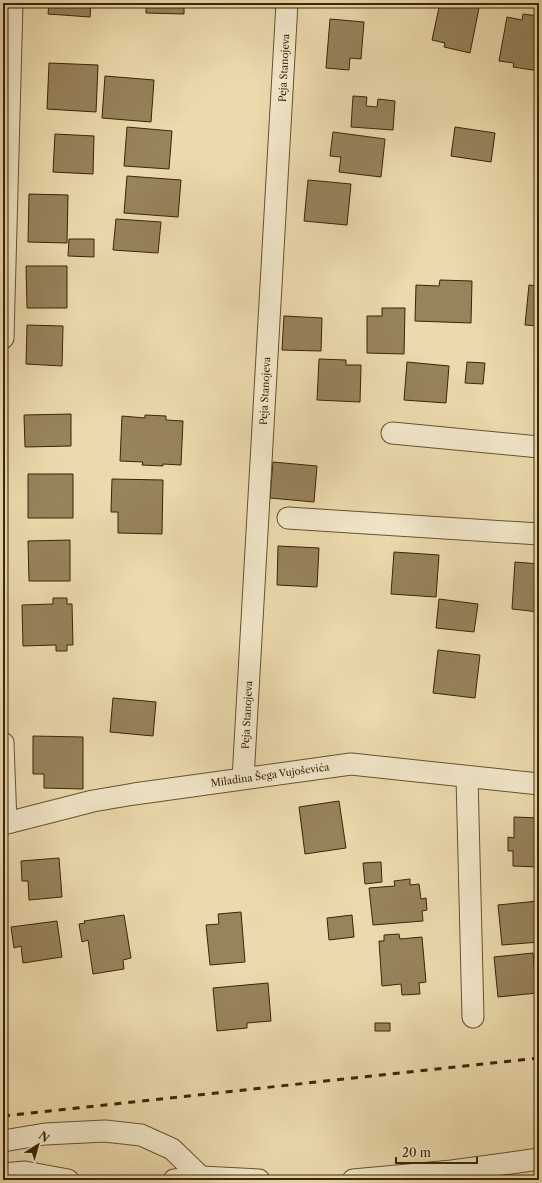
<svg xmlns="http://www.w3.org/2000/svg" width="542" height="1183" font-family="'Libre Caslon Text',serif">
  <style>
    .building { fill: #97835c; stroke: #3b2504 }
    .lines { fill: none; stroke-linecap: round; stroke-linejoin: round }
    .minor-casing { stroke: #67522e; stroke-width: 23 }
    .minor { stroke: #f2e7ca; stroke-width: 21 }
    .rail { stroke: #3b2504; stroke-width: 3; stroke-dasharray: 7 7; stroke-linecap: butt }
    .labels { text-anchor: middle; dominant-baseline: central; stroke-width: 3; stroke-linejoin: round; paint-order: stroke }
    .street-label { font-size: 10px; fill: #3b2504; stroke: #f2e7ca }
  </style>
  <rect width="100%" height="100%" fill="#ebdaad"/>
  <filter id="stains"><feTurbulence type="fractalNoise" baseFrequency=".005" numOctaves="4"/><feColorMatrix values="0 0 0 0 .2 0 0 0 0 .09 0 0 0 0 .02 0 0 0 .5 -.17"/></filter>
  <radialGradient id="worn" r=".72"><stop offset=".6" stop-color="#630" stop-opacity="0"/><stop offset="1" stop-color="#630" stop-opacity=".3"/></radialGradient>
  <!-- building -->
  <path class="building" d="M 49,3 L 91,3 L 90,17 L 48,14 Z
    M 146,3 L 184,3 L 184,14 L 146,13 Z
    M 440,3 L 454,5 L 454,3 L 480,3 L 470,53 L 444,47 L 445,43 L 432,40 Z
    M 523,14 L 539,16 L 539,71 L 513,67 L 514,63 L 499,61 L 507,17 L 522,20 Z
    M 330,19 L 364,22 L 361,59 L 350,58 L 349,70 L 326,68 Z
    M 49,63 L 98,65 L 96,112 L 47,109 Z
    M 105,76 L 154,80 L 151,122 L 102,118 Z
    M 353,96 L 367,97 L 366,106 L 377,107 L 378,99 L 395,101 L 393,130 L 351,127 Z
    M 127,127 L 172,131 L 169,169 L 124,166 Z
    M 455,127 L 495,133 L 491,162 L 451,156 Z
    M 333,132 L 385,139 L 381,177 L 339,172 L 341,157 L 330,156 Z
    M 55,134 L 94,136 L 93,174 L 53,172 Z
    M 127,176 L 181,180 L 178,217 L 124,213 Z
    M 308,180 L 351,184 L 347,225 L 304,221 Z
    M 29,194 L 68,195 L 67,243 L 28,242 Z
    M 116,219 L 161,222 L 158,253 L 113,250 Z
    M 69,239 L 94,239 L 94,257 L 68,256 Z
    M 26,266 L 67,266 L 67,308 L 27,308 Z
    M 440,280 L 472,281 L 471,323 L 415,321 L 416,285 L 439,286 Z
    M 529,285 L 539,286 L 539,326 L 525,325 Z
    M 382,308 L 405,308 L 404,354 L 367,353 L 367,316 L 382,316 Z
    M 284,316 L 322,318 L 321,351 L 282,350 Z
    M 27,325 L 63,326 L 62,366 L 26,364 Z
    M 319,359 L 346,360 L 346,365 L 361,365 L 360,402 L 317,400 Z
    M 407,362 L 449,366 L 446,403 L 404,400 Z
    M 467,362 L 485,363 L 483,384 L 465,383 Z
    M 71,414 L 71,446 L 25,447 L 24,415 Z
    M 145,415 L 166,416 L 166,420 L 183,421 L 181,465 L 163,464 L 163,466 L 142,465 L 143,462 L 120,461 L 122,416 L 145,418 Z
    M 273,462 L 317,466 L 314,502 L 270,498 Z
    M 28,474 L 73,474 L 73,518 L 28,518 Z
    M 112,479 L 163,480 L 162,534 L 118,533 L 118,512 L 111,512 Z
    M 70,540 L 70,581 L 29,581 L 28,541 Z
    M 278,546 L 319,548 L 317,587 L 277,585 Z
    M 394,552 L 439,555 L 436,597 L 391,594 Z
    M 515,562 L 539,564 L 539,612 L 512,609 Z
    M 53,598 L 67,598 L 67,604 L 72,604 L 73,645 L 67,645 L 67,651 L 56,651 L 56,645 L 23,646 L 22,605 L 53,604 Z
    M 439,599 L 478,604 L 474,632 L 436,628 Z
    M 438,650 L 480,655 L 475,698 L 433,693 Z
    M 113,698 L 156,702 L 153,736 L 110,732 Z
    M 33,736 L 83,737 L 83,789 L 44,788 L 44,774 L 33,774 Z
    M 339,801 L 346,848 L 305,854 L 299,807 Z
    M 514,817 L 539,818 L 539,867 L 513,866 L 513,851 L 508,851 L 508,837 L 514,838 Z
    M 59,858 L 62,897 L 29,900 L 28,881 L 22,881 L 21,861 Z
    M 381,862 L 382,882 L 365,884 L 363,863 Z
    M 410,879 L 410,885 L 419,884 L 421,899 L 426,898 L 427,910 L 422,911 L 423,921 L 373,925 L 369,888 L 395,886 L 394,881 Z
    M 538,901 L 539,942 L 502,945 L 498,905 Z
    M 241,912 L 245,962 L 210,965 L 206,925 L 219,924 L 218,914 Z
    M 124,915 L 131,958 L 123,960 L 124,969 L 93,974 L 88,940 L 82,942 L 79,924 L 85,923 L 84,921 Z
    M 352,915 L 354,937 L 329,940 L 327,918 Z
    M 57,921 L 62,957 L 23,963 L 21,946 L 14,948 L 11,927 Z
    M 399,934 L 400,939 L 422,937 L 426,982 L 419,983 L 420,994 L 402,995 L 401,984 L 382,986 L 379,941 L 384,941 L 384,935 Z
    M 533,953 L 537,993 L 498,997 L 494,957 Z
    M 268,983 L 271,1021 L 247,1023 L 247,1028 L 217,1031 L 213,988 Z
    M 375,1023 L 390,1023 L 390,1031 L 375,1031 Z"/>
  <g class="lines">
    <!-- minor casing -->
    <g class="minor-casing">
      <path id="minor" d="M 3,338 L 12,3
        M 392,433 L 539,447
        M 288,518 L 539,534
        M 3,743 L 6,823
        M 467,777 L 473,1017
        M 243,779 L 287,3
        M 3,824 L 93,801 L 134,794 L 351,764 L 539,784
        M 3,1141 L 45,1134 L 105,1131 L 141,1135 L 172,1149 L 201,1177
        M 3,1174 L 25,1172 L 68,1180
        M 174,1180 L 201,1177 L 259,1180
        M 353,1180 L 452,1171 L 539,1159"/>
    </g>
    <!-- minor -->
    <use href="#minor" class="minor"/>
    <!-- rail -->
    <path class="rail" d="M 3,1116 L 539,1058"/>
  </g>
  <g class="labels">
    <!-- street labels -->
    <g class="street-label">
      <text transform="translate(284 68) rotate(-87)">Peja Stanojeva</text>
      <text transform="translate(265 391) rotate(-87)">Peja Stanojeva</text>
      <text transform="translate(247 715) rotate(-87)">Peja Stanojeva</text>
      <text transform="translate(270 775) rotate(-8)">Miladina Šega Vujoševića</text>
    </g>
  </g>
  <!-- margin -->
  <rect width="542" height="1183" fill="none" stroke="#ebdaad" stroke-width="16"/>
  <rect x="4" y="4" width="534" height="1175" fill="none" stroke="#3b2504" stroke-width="2"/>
  <rect x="8" y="8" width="526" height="1167" fill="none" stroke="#3b2504"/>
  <!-- north arrow -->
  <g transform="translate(38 1145) rotate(37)" stroke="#f2e7ca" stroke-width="3" paint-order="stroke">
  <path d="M0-3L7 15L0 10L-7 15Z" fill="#3b2504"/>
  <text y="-6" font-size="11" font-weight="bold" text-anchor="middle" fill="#3b2504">N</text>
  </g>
  <!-- scale -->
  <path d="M396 1157v6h81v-6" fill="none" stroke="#3b2504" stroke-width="2"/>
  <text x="402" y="1157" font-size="12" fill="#3b2504" stroke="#f2e7ca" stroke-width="3" paint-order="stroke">20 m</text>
  <rect width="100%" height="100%" filter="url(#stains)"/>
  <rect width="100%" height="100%" fill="url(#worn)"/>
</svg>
